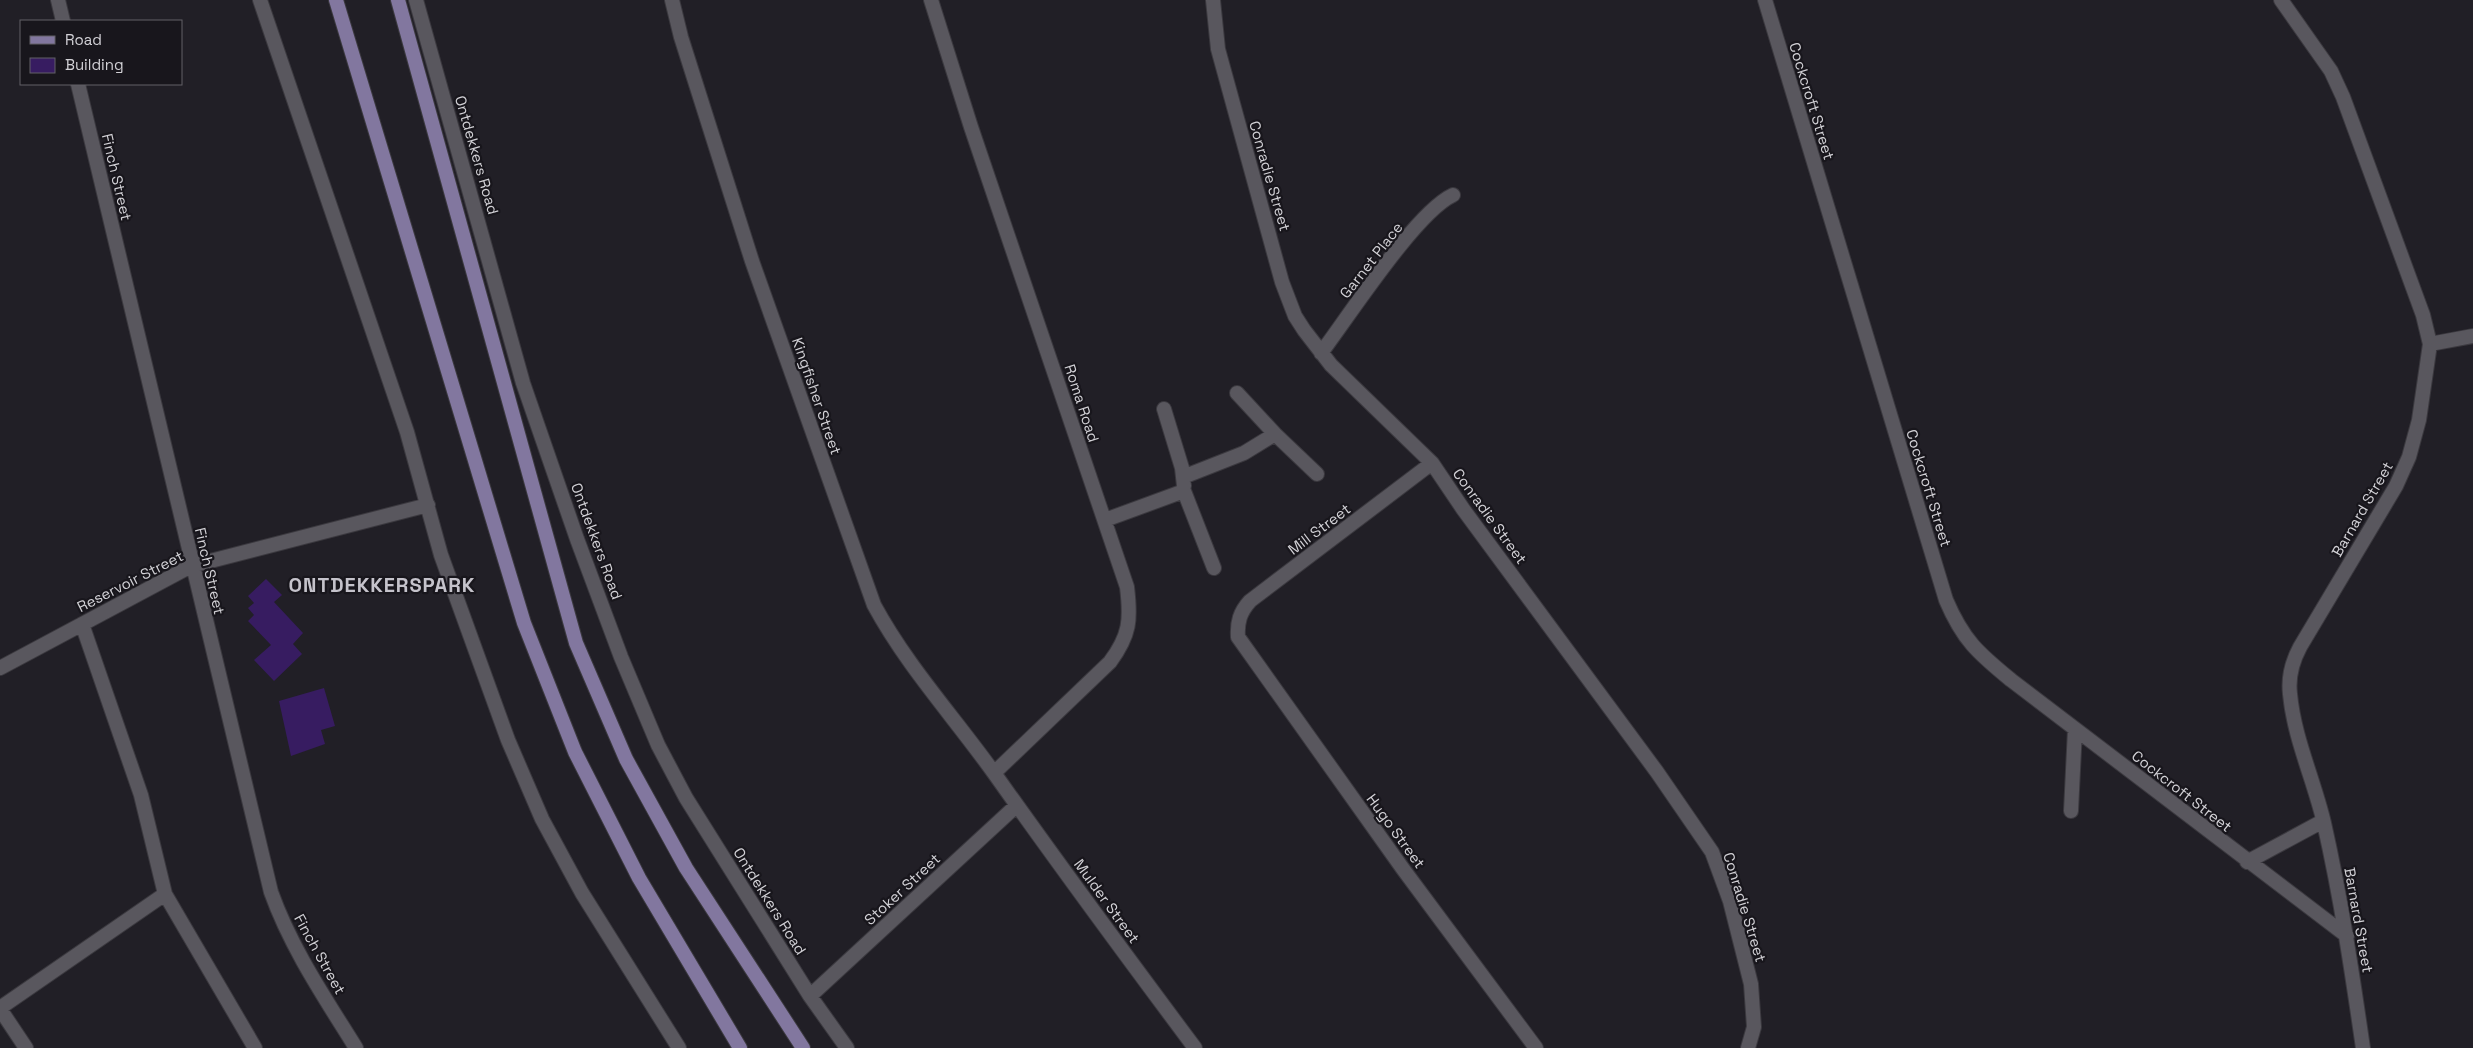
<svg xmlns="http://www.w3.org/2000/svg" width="2473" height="1048" font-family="'Space Grotesk',sans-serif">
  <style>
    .building { fill: #371c61 }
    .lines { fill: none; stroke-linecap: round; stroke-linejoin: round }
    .minor-casing { stroke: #3b393f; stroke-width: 16 }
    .primary-casing { stroke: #3b393f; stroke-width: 16 }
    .minor { stroke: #59575e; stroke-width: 14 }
    .primary { stroke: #82779f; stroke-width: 14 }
    .labels { text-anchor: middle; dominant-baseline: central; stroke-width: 4.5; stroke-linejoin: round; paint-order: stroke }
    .street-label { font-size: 15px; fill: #d2d1d6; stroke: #18161c }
    .district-label { font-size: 20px; font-weight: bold; letter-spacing: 1px; fill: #c5c3cb; stroke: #18161c }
  </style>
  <rect width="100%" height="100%" fill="#211f26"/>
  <!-- building -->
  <path class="building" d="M 266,579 L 282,595 L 274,602 L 303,633 L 293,644 L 302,654 L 274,681 L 254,660 L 271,645 L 248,621 L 254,615 L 248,608 L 254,603 L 248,596 Z
    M 324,688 L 335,726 L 321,730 L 325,744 L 291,756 L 279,701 Z"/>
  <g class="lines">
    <!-- minor casing -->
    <g class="minor-casing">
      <path id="minor" d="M 58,0 L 63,21
        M 260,0 L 407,432 L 441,555 L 508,740 L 542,819 L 582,893 L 679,1048
        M 416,0 L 523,383 L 577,539 L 621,657 L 658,745 L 686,798 L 810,996 L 847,1048
        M 672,0 L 681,37 L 752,261 L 874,605 C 907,666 954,717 994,773 C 1060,866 1127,957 1195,1048
        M 931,0 L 971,127 L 1127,587 C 1131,620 1130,635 1110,662 L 994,773
        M 1213,0 L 1218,49 L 1282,282 L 1295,316 L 1304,330 L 1331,365 L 1432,463 L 1463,509 L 1657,772 L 1712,852 L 1730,901 L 1751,984 L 1754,1027 L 1748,1048
        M 1765,0 L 1946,600 C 1963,640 1978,653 2011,680 L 2347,936
        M 2281,0 L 2331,71 L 2343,97 L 2423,315 L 2430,344 L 2419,420 L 2409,457 L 2396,486 L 2300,647 C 2292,662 2288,677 2290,694 C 2294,738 2314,780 2324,823 C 2341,898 2352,972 2363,1048
        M 78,84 L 271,892 C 291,948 325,998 356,1048
        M 2430,344 L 2473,336
        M 1321,353 C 1349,316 1416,212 1453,195
        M 1237,393 L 1275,434 L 1317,474
        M 1164,409 L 1182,468 L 1184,486
        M 1432,463 L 1250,601 C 1240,612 1237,622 1238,637 L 1403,869 L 1536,1048
        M 1183,477 L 1244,453 L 1275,434
        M 1105,520 L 1184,491 L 1214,568
        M 82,624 L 141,795 L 165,894 L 255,1048
        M 0,668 L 191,566 L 428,505
        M 2071,811 L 2075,729
        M 2247,862 L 2323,821
        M 810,996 L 1016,806
        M 0,1008 L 165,894
        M 0,1009 L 26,1048"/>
    </g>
    <!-- primary casing -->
    <g class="primary-casing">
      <path id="primary" d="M 336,0 L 524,623 L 575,752 L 639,878 L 740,1048
        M 398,0 L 576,643 L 626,759 L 686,868 L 803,1048"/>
    </g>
    <!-- minor -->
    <use href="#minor" class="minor"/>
    <!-- primary -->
    <use href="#primary" class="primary"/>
  </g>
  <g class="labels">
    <!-- street labels -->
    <g class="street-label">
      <text transform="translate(1812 101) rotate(73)">Cockcroft Street</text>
      <text transform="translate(477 155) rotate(74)">Ontdekkers Road</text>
      <text transform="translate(1270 176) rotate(74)">Conradie Street</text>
      <text transform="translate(117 177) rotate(77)">Finch Street</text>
      <text transform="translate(1371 260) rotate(-52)">Garnet Place</text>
      <text transform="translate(817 396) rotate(71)">Kingfisher Street</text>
      <text transform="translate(1082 403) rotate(72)">Roma Road</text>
      <text transform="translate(1929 488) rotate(73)">Cockcroft Street</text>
      <text transform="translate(2362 509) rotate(-60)">Barnard Street</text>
      <text transform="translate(1490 516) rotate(54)">Conradie Street</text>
      <text transform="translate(1319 529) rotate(-37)">Mill Street</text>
      <text transform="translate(597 541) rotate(70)">Ontdekkers Road</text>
      <text transform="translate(210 571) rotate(77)">Finch Street</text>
      <text transform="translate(130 581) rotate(-27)">Reservoir Street</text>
      <text transform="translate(2182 791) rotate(38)">Cockcroft Street</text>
      <text transform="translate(1396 831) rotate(54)">Hugo Street</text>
      <text transform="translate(902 889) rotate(-43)">Stoker Street</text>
      <text transform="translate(770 901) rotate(58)">Ontdekkers Road</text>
      <text transform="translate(1107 901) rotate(54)">Mulder Street</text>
      <text transform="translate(1745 907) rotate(73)">Conradie Street</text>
      <text transform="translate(2359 920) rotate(80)">Barnard Street</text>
      <text transform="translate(320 954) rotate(61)">Finch Street</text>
    </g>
    <!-- district labels -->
    <g class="district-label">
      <text x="382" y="585">ONTDEKKERSPARK</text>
    </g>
  </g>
  <!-- legend -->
  <rect x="20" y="20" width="162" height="65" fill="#18161c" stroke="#626166"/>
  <rect x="30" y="36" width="25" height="8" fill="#82779f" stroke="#626166"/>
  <text x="65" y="45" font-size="15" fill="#d2d1d6">Road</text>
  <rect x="30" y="58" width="25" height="15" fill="#371c61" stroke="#626166"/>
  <text x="65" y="70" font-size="15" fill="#d2d1d6">Building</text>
</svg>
